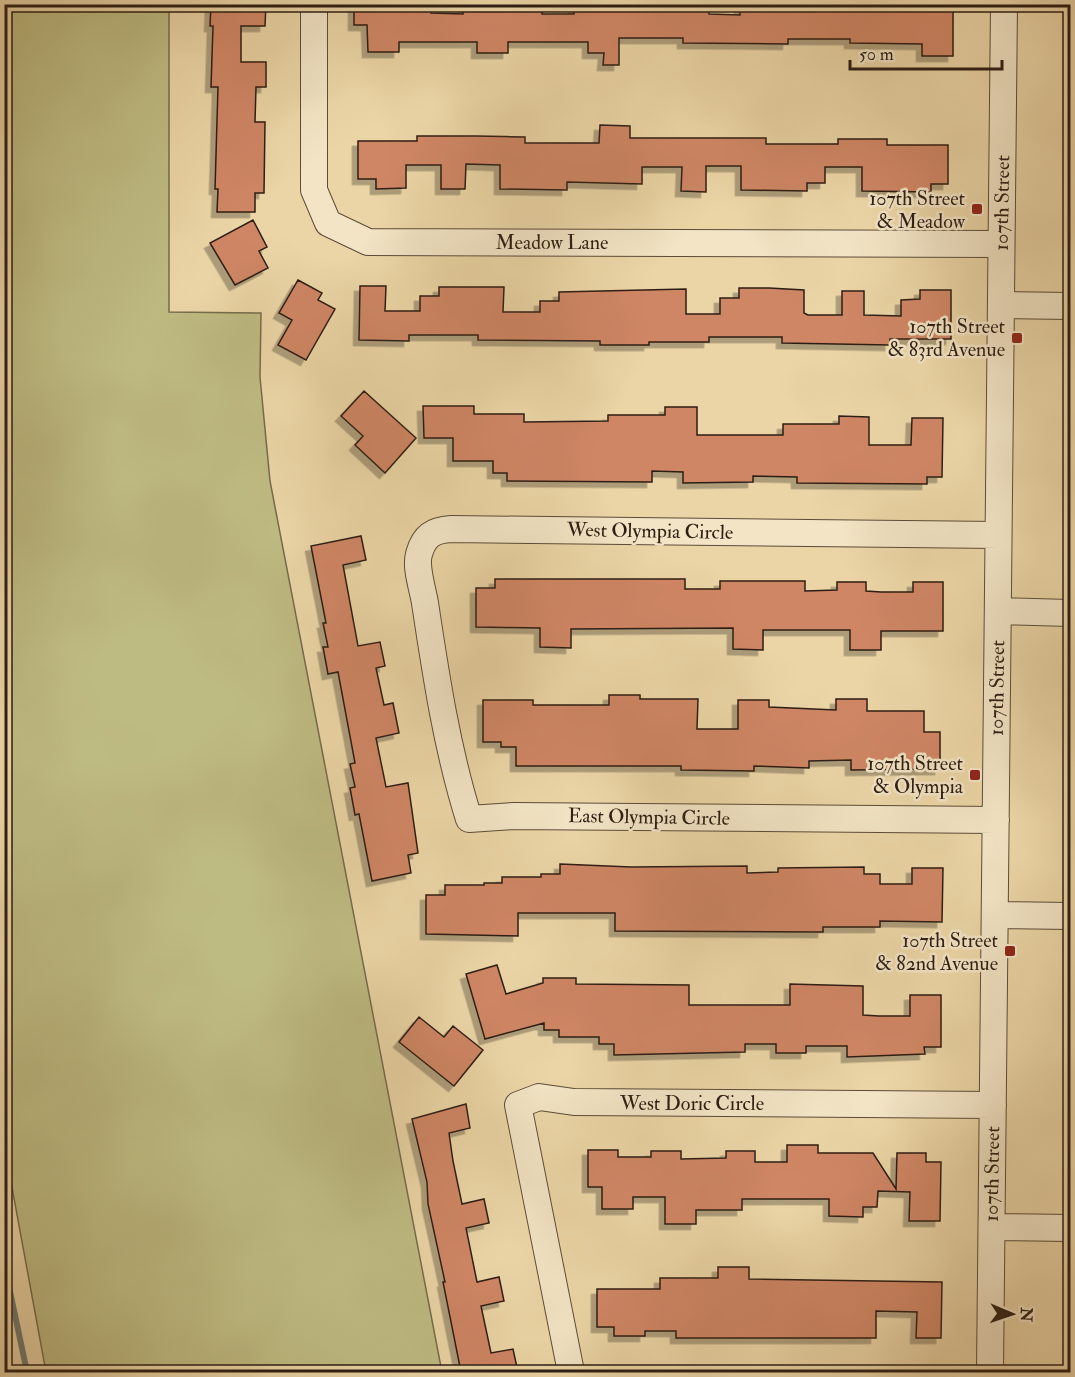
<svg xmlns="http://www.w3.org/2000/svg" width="1075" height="1377" font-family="'IM FELL Double Pica',serif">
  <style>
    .green { fill: #bebb82; stroke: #766c4b; stroke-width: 1.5 }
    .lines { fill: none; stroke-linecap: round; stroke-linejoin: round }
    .stream { stroke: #707973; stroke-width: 6 }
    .building { fill: #cf8665; stroke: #2d1e14; stroke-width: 1.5; filter: url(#shadow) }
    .minor-casing { stroke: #5c4c38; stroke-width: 28 }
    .minor { stroke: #f2e4c5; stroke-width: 26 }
    .poi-dot { fill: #8f2418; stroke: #f2e4c5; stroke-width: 2 }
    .labels { text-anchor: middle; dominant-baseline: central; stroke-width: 5; stroke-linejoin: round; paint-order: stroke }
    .poi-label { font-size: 20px; fill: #2d1e14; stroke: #f2e4c5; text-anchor: end }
    .street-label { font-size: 20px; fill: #2d1e14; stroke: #f2e4c5 }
  </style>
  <defs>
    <filter id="shadow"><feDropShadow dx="-5.5" dy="5.5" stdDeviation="0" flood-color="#0004"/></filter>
  </defs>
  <rect width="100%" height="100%" fill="#ebd5a6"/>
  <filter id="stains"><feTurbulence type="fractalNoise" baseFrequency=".00333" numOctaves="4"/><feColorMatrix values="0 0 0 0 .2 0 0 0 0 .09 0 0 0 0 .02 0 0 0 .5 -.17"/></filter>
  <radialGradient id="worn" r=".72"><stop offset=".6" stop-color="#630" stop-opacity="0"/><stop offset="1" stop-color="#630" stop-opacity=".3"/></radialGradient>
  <!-- green -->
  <path class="green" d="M 4,5 L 169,5 L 169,312 L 261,313 L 260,377 L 270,481 L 442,1372 L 46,1372 L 4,1144 Z"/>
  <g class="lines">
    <!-- stream -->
    <path class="stream" d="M 4,1263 L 27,1372"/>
  </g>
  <!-- building -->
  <path class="building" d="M 211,4 L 266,4 L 265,26 L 241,26 L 241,62 L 266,62 L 266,87 L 256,87 L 255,122 L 265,122 L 264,193 L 255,193 L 255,212 L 217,212 L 218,189 L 215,189 L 218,87 L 211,87 L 213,26 L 210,26 Z
    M 354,4 L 431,4 L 431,13 L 463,14 L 463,4 L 542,4 L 542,14 L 574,14 L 574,4 L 709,4 L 709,14 L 740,15 L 740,4 L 953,4 L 953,56 L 922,56 L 922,44 L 850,43 L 850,39 L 788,39 L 788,44 L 683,43 L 683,38 L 619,38 L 619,65 L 603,65 L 604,53 L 588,53 L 588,42 L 508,42 L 508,53 L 477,53 L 477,42 L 399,42 L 399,52 L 368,52 L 367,25 L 354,25 Z
    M 600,125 L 630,126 L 630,138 L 766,138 L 766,144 L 838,144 L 838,139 L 887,139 L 887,145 L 948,145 L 948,184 L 931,184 L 931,192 L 862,191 L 862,167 L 825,167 L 825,183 L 807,183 L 807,191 L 741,190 L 741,166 L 706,166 L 706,192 L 681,191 L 682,167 L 642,167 L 642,184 L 567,182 L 567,190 L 500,189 L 500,165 L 466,164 L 465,189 L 441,189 L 441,165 L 406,165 L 406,188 L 376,189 L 376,179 L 358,179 L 358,141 L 417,141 L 417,136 L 476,136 L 525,137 L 525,143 L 599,143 Z
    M 253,220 L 267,247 L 259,251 L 268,268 L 235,285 L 210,243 Z
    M 298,280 L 322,293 L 318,300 L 335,309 L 306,360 L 278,345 L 292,320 L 279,313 Z
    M 360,286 L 386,286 L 385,311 L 420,311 L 420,296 L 439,296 L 439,287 L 504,287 L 503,312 L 540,312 L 540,301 L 559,301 L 559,292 L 686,289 L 686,314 L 720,314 L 720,298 L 739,298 L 739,288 L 769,288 L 804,290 L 804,313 L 808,315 L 842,315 L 842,291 L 864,291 L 864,315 L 901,316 L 901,300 L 920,299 L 920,290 L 951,290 L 951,339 L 890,339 L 890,345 L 782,343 L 782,337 L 709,337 L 709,342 L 649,342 L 649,345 L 600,345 L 600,341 L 478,340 L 478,335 L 409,335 L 409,341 L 359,340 Z
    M 364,391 L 416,438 L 385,473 L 355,445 L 363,436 L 341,416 Z
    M 423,406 L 474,406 L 474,414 L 524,414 L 524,422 L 608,421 L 608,415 L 665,415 L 665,407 L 697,407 L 697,435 L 783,435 L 783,424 L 839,424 L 839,416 L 869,417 L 869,445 L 911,445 L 912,418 L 943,418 L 942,477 L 927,477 L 927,484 L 797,483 L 797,477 L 753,476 L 753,482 L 683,483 L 683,472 L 652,471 L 652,482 L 507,481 L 507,473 L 493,473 L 493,461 L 453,461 L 453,438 L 424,438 Z
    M 361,536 L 366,560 L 343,565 L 358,646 L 380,642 L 385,666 L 376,668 L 384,705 L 393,703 L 399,733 L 376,738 L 386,787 L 408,783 L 418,853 L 408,855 L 411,873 L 372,881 L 359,814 L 355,815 L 350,788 L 355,787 L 350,764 L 355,763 L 338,672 L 328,674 L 323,647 L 328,647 L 323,623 L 326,623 L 311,546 Z
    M 495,579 L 685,579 L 685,589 L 720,589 L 720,581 L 805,581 L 805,591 L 837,590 L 837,582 L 866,582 L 866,591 L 881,592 L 913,592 L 913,582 L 943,582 L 943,631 L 881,631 L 881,650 L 850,650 L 850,630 L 763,630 L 763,650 L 733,649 L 733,628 L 571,629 L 571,648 L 540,647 L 540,628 L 476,627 L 476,588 L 495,588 Z
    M 609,695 L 640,695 L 640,699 L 698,699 L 697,729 L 738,729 L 738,700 L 769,700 L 769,707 L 836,710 L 836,699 L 867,699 L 867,711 L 924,711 L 924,732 L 940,732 L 940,769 L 851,770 L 851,760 L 809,761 L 809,768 L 754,766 L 754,771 L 681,770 L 681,766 L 516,766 L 516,747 L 501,747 L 501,742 L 483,742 L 483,700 L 533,700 L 533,705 L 609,705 Z
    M 560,864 L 631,867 L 747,866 L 747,873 L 778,872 L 778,868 L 864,867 L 864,874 L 880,874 L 880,884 L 912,884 L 912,868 L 943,868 L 942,922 L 880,921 L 880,927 L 823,927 L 823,932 L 615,931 L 615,913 L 518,913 L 518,936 L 426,934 L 426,895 L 445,895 L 445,885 L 484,885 L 484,883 L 502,883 L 502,877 L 541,877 L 541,874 L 560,874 Z
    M 497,965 L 506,994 L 543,983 L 543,978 L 576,978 L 576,984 L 689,985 L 689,1005 L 790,1005 L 790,984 L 863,986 L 863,1015 L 879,1016 L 910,1016 L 910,995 L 941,995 L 941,1047 L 924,1047 L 925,1054 L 847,1057 L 847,1046 L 806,1046 L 806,1053 L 776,1053 L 776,1044 L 745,1044 L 745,1052 L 614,1055 L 614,1044 L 599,1044 L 599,1037 L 559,1037 L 559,1030 L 544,1030 L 544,1023 L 485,1039 L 466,974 Z
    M 419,1017 L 444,1037 L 453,1026 L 483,1050 L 454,1086 L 399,1042 Z
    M 466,1104 L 470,1128 L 449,1133 L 453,1161 L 462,1204 L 484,1199 L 489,1223 L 466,1228 L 477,1282 L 499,1277 L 504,1301 L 481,1306 L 491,1353 L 513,1349 L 518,1372 L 461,1372 L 443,1282 L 445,1282 L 428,1204 L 427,1182 L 412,1119 Z
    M 787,1145 L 818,1145 L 818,1153 L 873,1153 L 896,1189 L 897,1153 L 926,1153 L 926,1162 L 941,1162 L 940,1221 L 909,1221 L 910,1192 L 878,1191 L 877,1207 L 863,1207 L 863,1217 L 829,1216 L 829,1199 L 742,1199 L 742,1210 L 696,1210 L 696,1224 L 665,1224 L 665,1197 L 633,1197 L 633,1209 L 602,1209 L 602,1187 L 588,1187 L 588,1150 L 618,1150 L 618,1157 L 651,1157 L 651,1151 L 681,1151 L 681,1159 L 726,1158 L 726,1151 L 755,1151 L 755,1162 L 787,1162 Z
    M 718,1267 L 749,1267 L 749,1279 L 942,1282 L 941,1338 L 916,1338 L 917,1312 L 876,1311 L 876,1338 L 676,1338 L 676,1331 L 645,1331 L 645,1336 L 614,1336 L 614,1327 L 597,1327 L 597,1289 L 660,1289 L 660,1278 L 718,1278 Z"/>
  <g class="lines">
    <!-- minor casing -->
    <g class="minor-casing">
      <path id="minor" d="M 314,4 L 314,190 L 328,223 L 368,242 L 1001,244
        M 1001,305 L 1070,306
        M 998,611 L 1070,613
        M 996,820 L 514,816 L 469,819 C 447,749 436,676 425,603 C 423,590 415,567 419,554 C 424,536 433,530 451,529 L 998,535
        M 995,915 L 1070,916
        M 992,1227 L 1070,1228
        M 571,1372 L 518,1105 L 539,1097 L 574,1102 L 993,1105
        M 990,1372 L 1004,4"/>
    </g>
    <!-- minor -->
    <use href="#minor" class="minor"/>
  </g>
  <!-- markers -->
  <g class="poi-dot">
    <rect x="971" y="203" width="12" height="12" rx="3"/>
    <rect x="1011" y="332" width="12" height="12" rx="3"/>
    <rect x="969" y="769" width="12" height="12" rx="3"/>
    <rect x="1004" y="945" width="12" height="12" rx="3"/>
  </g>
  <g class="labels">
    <!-- poi labels -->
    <g class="poi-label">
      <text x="965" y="198">107th Street<tspan x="965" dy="23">&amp; Meadow</tspan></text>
      <text x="1005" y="326">107th Street<tspan x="1005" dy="23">&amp; 83rd Avenue</tspan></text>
      <text x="963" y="763">107th Street<tspan x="963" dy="23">&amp; Olympia</tspan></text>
      <text x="998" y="940">107th Street<tspan x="998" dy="23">&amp; 82nd Avenue</tspan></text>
    </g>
    <!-- street labels -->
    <g class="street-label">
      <text transform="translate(1002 203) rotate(-89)">107th Street</text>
      <text x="552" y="242">Meadow Lane</text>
      <text transform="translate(650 531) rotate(1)">West Olympia Circle</text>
      <text transform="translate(997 688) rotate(-89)">107th Street</text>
      <text transform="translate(649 817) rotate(1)">East Olympia Circle</text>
      <text x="692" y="1103">West Doric Circle</text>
      <text transform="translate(992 1174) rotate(-89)">107th Street</text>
    </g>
  </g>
  <!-- margin -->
  <rect width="1075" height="1377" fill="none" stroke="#ebd5a6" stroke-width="24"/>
  <rect x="6" y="6" width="1063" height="1365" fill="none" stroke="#2d1e14" stroke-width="3"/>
  <rect x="12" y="12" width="1051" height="1353" fill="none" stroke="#2d1e14" stroke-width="1.5"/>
  <!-- north arrow -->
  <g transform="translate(1012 1314) rotate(92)" stroke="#f2e4c5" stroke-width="4.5" paint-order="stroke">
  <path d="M0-4.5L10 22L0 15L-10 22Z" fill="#2d1e14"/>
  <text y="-9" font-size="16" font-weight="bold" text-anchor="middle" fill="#2d1e14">N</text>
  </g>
  <!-- scale -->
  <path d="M850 60v9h152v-9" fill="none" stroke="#2d1e14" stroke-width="3"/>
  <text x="859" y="60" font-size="18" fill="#2d1e14" stroke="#f2e4c5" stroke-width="4.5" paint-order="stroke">50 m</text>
  <rect width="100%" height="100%" filter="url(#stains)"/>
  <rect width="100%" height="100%" fill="url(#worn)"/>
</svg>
